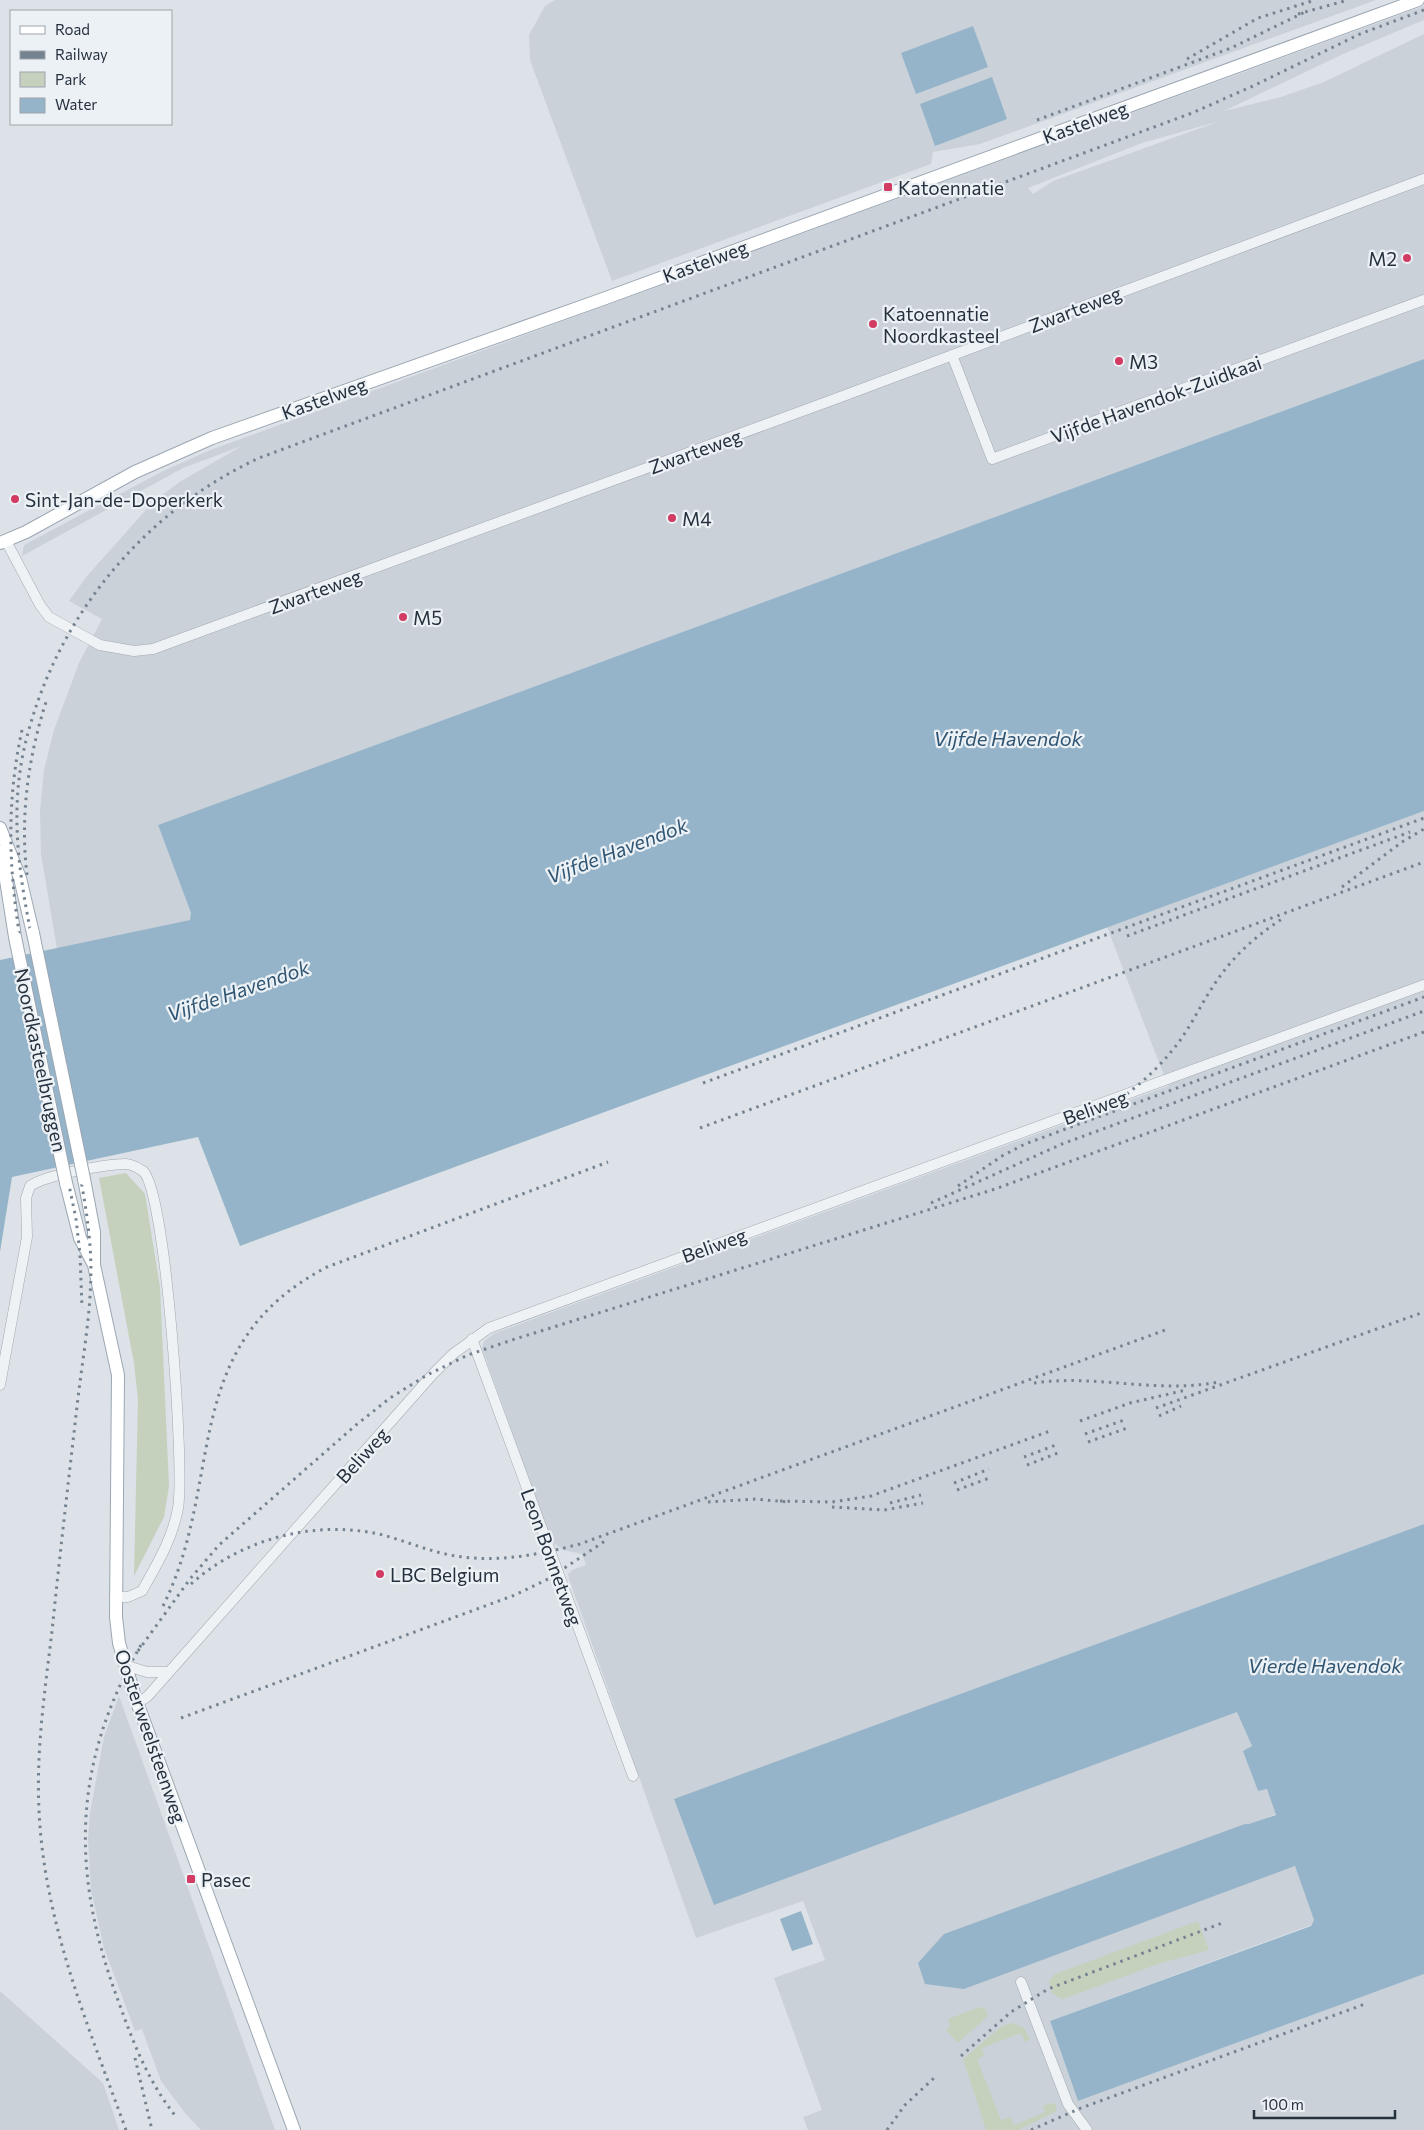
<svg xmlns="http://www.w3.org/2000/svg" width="1424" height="2130" font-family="Commissioner,sans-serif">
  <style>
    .built { fill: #cad1d9; fill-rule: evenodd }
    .green { fill: #c5d1bd }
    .water { fill: #96b4c9 }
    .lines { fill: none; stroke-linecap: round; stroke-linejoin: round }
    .minor-casing { stroke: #a2a9b1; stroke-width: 11 }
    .major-casing { stroke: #9ba7b3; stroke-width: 14 }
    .minor { stroke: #eff2f5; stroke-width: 10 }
    .major { stroke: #fff; stroke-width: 12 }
    .rail { stroke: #758391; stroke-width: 3; stroke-dasharray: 2.5 5; stroke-linecap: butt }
    .major-bridge-casing { stroke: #9ba7b3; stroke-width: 14; stroke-linecap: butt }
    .major-bridge { stroke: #fff; stroke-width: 12 }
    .poi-dot { fill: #d23c63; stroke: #ecf1f5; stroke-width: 2 }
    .labels { text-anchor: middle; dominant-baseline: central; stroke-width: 4.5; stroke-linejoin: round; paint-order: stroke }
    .street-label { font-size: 19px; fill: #26313e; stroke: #ecf1f5 }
    .poi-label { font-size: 19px; fill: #26313e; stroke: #ecf1f5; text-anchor: start }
    .water-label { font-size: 20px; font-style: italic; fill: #2f5573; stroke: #ecf1f5 }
  </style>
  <rect width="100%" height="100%" fill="#dce2e7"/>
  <!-- built -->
  <path class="built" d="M 555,0 L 1376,0 L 980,144 L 933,152 L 931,164 L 612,281 L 530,60 L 529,35 L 545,6 Z
    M 1424,6 L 1424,20 L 1343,54 L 1224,111 L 1281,97 L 1324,82 L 1424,34 L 1424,359 L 158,825 L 191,913 L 190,920 L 57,949 L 41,854 L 40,811 L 44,770 L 54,730 L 79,663 L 102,619 L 69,601 L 87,576 L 153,502 L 181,481 L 242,446 L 183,468 L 22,556 L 24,545 L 163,471 L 208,451 ZM 1220,121 L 1053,181 L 1033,194 L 1028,188 L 1142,143 Z
    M 1424,811 L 1424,1524 L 941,1701 L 1238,1712 L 1252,1746 L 1244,1751 L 1258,1791 L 1266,1789 L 1268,1791 L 1276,1814 L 1268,1817 L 1287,1868 L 1294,1866 L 1296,1868 L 1314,1920 L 1311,1925 L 1050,2021 L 1078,2101 L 1424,1974 L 1424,2130 L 808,2130 L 803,2117 L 822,2110 L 774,1978 L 825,1960 L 803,1901 L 696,1938 L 569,1579 L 568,1574 L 572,1570 L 586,1565 L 582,1554 L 563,1550 L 552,1542 L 486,1359 L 482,1348 L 484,1341 L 495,1333 L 1168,1086 L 1107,927 Z
    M 119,1696 L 275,2130 L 201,2130 L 185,2113 L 161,2081 L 142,2029 L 135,2031 L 104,1948 L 91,1890 L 88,1839 L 90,1813 L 104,1737 Z
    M 0,1991 L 103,2083 L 119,2130 L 0,2130 Z"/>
  <!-- green -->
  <path class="green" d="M 126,1173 L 145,1194 L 160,1287 L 169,1486 L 164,1517 L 134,1576 L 138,1400 L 134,1363 L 99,1178 Z
    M 1198,1921 L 1209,1950 L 1161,1963 L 1066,1998 L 1061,1999 L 1052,1993 L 1049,1981 L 1055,1974 Z
    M 980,2007 L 986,2009 L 988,2016 L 958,2043 L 946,2030 L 950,2026 L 948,2019 Z
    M 1012,2023 L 1024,2028 L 1030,2039 L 1025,2042 L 1021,2033 L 982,2048 L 984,2056 L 977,2059 L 1001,2120 L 1010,2117 L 1014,2125 L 1045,2112 L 1043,2106 L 1052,2103 L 1055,2104 L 1057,2111 L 1018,2130 L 986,2130 L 963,2059 L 1002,2026 Z"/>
  <!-- water -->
  <path class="water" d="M 973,26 L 988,67 L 916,94 L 901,53 Z
    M 992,77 L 1007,119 L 935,146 L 920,104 Z
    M 1424,359 L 1424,811 L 240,1246 L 198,1137 L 12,1177 L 0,1252 L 0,960 L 190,920 L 191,913 L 158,825 Z
    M 1424,1524 L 1424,1974 L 1078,2101 L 1050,2021 L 1311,1926 L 1314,1920 L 1295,1866 L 964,1989 L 925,1984 L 918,1963 L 944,1934 L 1245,1824 L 1249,1824 L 1276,1815 L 1267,1789 L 1258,1791 L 1243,1751 L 1252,1746 L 1237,1712 L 714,1905 L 674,1799 Z
    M 801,1911 L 813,1944 L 792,1951 L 780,1919 Z"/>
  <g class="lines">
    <!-- minor casing -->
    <g class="minor-casing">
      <path id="minor" d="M 952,355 L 992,459 L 1424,300
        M 6,541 L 40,605 L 49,617 L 100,645 L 134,651 L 153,649 L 835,399 L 1424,179
        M 472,1339 L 633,1776
        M 0,1385 L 27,1237 L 26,1198 L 30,1186 C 46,1175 106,1164 126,1164 C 132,1164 138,1168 143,1171 C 166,1191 185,1470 178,1508 C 173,1538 156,1566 142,1591 L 128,1597 L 115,1597
        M 124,1665 L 147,1672 L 169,1672
        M 137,1703 L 147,1697 L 433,1374 L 453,1354 L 489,1328 L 1424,985
        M 1021,1982 L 1068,2104 L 1087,2130"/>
    </g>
    <!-- major casing -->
    <g class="major-casing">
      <path id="major" d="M 0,543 L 26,532 L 135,472 L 212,438 L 603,299 L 1418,0
        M 0,828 L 20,878 L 33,933
        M 4,850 L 6,880 L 15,937
        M 84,1179 L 94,1232 L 94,1265 L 118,1375 L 116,1617 L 119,1643 L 134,1694 L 294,2130
        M 66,1183 L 80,1238 L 93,1263"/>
    </g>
    <!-- minor -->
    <use href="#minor" class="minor"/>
    <!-- major -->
    <use href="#major" class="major"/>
    <!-- rail -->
    <path class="rail" d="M 1298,14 L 1348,0
      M 1187,59 L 1258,18 L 1315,0
      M 1037,120 L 1231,48 L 1305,12
      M 22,730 C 0,831 14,915 34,1014 C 48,1083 62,1151 76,1219 L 80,1254 L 82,1308
      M 27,875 C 20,817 28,758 46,702
      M 1342,887 L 1402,842 L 1424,829
      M 1127,936 L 1410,832
      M 703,1083 L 1424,818
      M 1102,1111 C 1131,1093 1157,1071 1178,1043 C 1191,1026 1200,1006 1212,988 C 1230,959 1254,937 1282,919
      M 700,1128 L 1424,862
      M 958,1186 L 1002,1156 L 1025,1144 L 1424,997
      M 931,1203 L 1062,1144 L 1424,1011
      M 1034,1383 C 1095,1374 1157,1394 1219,1382
      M 1156,1408 L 1424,1312
      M 1159,1416 L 1181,1406
      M 1080,1421 L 1130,1403 L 1186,1390
      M 1085,1434 L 1127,1419
      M 1088,1442 L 1130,1427
      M 1024,1457 L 1056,1445
      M 1027,1465 L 1058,1453
      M 954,1483 L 989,1469
      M 957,1490 L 992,1477
      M 780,1501 L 832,1502 L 871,1496 L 1050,1431
      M 708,1502 L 756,1499 L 787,1502
      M 890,1503 L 921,1495
      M 832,1507 L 884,1510 L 923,1503
      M 191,1584 C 241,1539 313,1520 379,1534 C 407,1541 434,1554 463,1557 C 503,1562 541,1554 580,1544 L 1168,1329
      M 163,1606 C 226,1480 177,1345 327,1267 L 608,1162
      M 141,1645 C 71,1766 71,1875 119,2003 C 134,2045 149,2083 177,2118
      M 138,1651 L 190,1579 L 219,1545 L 356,1425 L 390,1398 L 427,1375 L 468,1355 L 512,1340 L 995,1189 L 1424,1032
      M 181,1718 L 515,1595 L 548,1579 L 608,1539
      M 961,2056 L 1011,2012 L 1048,1989 L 1225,1922
      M 135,2058 L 152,2130
      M 126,2130 C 88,2025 44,1923 39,1810 C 36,1750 45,1690 52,1631 C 60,1553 69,1476 78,1398 C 84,1348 94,1296 90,1246 C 87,1207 79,1169 71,1130 C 59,1075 48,1019 37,963 C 22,891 8,822 24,749 C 53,621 141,513 259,458 L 1192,113 L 1253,86 L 1360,34 L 1424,10
      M 887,2130 L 905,2105 L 934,2078
      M 1031,2130 L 1081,2108 L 1365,2004"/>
    <!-- major-bridge casing -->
    <g class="major-bridge-casing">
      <path id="major-bridge" d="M 33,933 L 84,1179
        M 15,937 L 66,1183"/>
    </g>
    <!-- major-bridge -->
    <use href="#major-bridge" class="major-bridge"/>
  </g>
  <!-- markers -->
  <g class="poi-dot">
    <rect x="883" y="182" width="10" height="10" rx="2.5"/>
    <circle cx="1407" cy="258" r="5"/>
    <circle cx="873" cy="324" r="5"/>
    <circle cx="1119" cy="361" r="5"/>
    <circle cx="15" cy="499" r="5"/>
    <circle cx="672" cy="518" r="5"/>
    <circle cx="403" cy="617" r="5"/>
    <circle cx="380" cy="1574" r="5"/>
    <rect x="186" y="1874" width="10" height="10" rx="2.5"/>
  </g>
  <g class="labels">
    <!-- street labels -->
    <g class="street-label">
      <text transform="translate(1085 122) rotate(-20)">Kastelweg</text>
      <text transform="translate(705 261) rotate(-20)">Kastelweg</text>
      <text transform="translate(1075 309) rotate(-21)">Zwarteweg</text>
      <text transform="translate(324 398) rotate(-20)">Kastelweg</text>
      <text transform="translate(1156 399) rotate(-20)">Vijfde Havendok-Zuidkaai</text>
      <text transform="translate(695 451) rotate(-20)">Zwarteweg</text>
      <text transform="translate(315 591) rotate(-20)">Zwarteweg</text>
      <text transform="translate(41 1060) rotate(78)">Noordkasteelbruggen</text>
      <text transform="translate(1095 1107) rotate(-20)">Beliweg</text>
      <text transform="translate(714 1245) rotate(-20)">Beliweg</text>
      <text transform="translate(362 1455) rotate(-48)">Beliweg</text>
      <text transform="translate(552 1557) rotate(70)">Leon Bonnetweg</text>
      <text transform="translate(151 1736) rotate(71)">Oosterweelsteenweg</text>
    </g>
    <!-- poi labels -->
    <g class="poi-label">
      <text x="898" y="187">Katoennatie</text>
      <text x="1397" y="258" text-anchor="end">M2</text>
      <text x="883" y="313">Katoennatie<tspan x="883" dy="22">Noordkasteel</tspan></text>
      <text x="1129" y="361">M3</text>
      <text x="25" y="499">Sint-Jan-de-Doperkerk</text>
      <text x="682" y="518">M4</text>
      <text x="413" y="617">M5</text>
      <text x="390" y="1574">LBC Belgium</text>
      <text x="201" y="1879">Pasec</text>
    </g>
    <!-- water labels -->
    <g class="water-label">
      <text x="1008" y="738">Vijfde Havendok</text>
      <text transform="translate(617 850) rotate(-21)">Vijfde Havendok</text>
      <text transform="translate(238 990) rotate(-19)">Vijfde Havendok</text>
      <text x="1325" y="1665">Vierde Havendok</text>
    </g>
  </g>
  <!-- legend -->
  <rect x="10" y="10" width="162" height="115" fill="#ecf1f5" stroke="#9da4ac"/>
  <rect x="20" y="26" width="25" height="8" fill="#ffffff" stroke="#9da4ac"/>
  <text x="55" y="35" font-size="15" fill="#26313e">Road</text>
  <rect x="20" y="51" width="25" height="8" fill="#758391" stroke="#9da4ac"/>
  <text x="55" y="60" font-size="15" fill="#26313e">Railway</text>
  <rect x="20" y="72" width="25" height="15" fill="#c5d1bd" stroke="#9da4ac"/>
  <text x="55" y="85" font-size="15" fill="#26313e">Park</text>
  <rect x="20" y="98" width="25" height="15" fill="#96b4c9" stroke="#9da4ac"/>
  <text x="55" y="110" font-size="15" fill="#26313e">Water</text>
  <!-- scale -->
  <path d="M1254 2110v8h141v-8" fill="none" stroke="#26313e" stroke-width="2.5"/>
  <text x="1262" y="2110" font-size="15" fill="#26313e" stroke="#ecf1f5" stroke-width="4" paint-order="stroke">100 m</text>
</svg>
